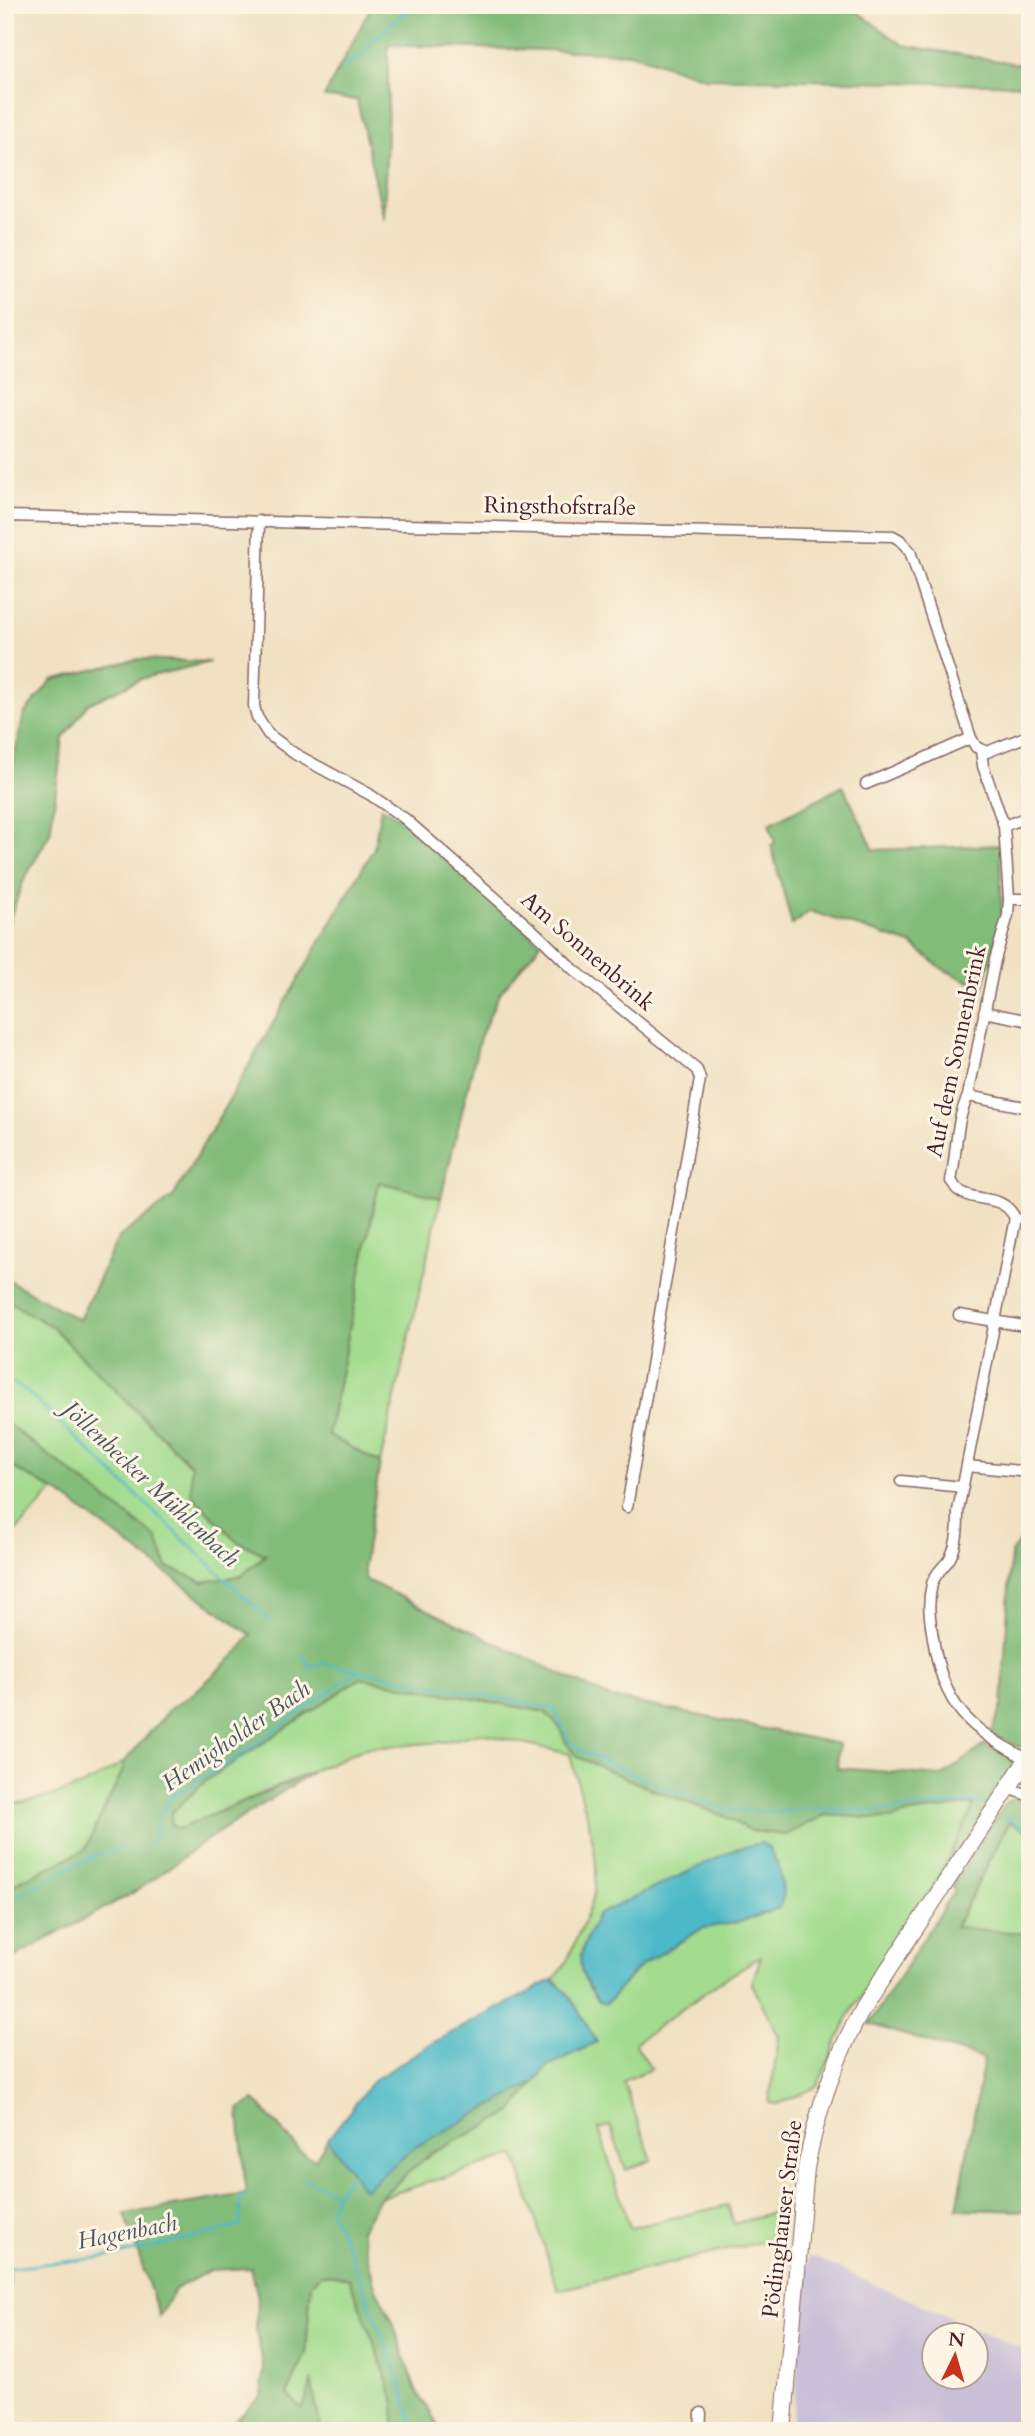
<svg xmlns="http://www.w3.org/2000/svg" width="1035" height="2436" font-family="Cardo,serif">
  <style>
    .industrial { fill: #c9bfd7; fill-rule: evenodd }
    .green { fill: #a3dc8e; stroke: #767e5c; stroke-width: 2; fill-rule: evenodd }
    .forest { fill: #82bc79; stroke: #666e52; stroke-width: 2 }
    .water { fill: #4cb9c7; stroke: #4b6c79; stroke-width: 2 }
    .lines { fill: none; stroke-linecap: round; stroke-linejoin: round }
    .stream { stroke: #4cb9c7; stroke-width: 2.5 }
    .street-casing { stroke: #846360; stroke-width: 13 }
    .secondary-casing { stroke: #846360; stroke-width: 18 }
    .street { stroke: #fff; stroke-width: 10 }
    .secondary { stroke: #fff; stroke-width: 16 }
    .labels { text-anchor: middle; dominant-baseline: central; stroke-width: 6; stroke-linejoin: round; paint-order: stroke }
    .street-label { font-size: 23px; fill: #4a1f2b; stroke: #fcf5e5 }
    .water-label { font-size: 24px; font-style: italic; fill: #4b5562; stroke: #fcf5e5 }
  </style>
  <rect width="100%" height="100%" fill="#fcf5e5"/>
  <filter id="ink" filterUnits="userSpaceOnUse"><feTurbulence type="fractalNoise" baseFrequency=".0143" numOctaves="2"/><feDisplacementMap in="SourceGraphic" scale="14" xChannelSelector="R" yChannelSelector="G"/><feConvolveMatrix kernelMatrix="1 2 1 2 8 2 1 2 1" color-interpolation-filters="sRGB"/></filter>
  <filter id="wash" filterUnits="userSpaceOnUse"><feTurbulence type="fractalNoise" baseFrequency=".00686" numOctaves="4" result="noise"/><feDisplacementMap in="SourceGraphic" scale="28" xChannelSelector="R" yChannelSelector="G"/><feGaussianBlur stdDeviation="1.57" result="paint"/><feColorMatrix in="noise" values="0 0 0 0 0 0 0 0 0 0 0 0 0 0 0 0 0 1.4 0 .05"/><feComposite in="paint" operator="in"/></filter>
  <g filter="url(#wash)">
    <rect width="100%" height="100%" fill="#f1e1c2"/>
    <!-- industrial -->
    <path class="industrial" d="M 808,2257 L 815,2258 L 1030,2353 L 1030,2431 L 792,2431 ZM 934,2334 L 976,2334 L 976,2376 L 934,2376 Z"/>
    <!-- green -->
    <path class="green" d="M 379,1181 L 441,1198 L 380,1463 L 328,1435 Z
      M 5,1299 L 52,1327 L 191,1466 L 191,1494 L 236,1541 L 266,1554 L 241,1576 L 203,1582 L 167,1567 L 157,1538 L 5,1422 Z
      M 5,1463 L 54,1490 L 5,1543 Z
      M 361,1678 L 545,1712 L 560,1728 L 565,1741 L 578,1757 L 651,1789 L 724,1816 L 751,1831 L 786,1835 L 825,1815 L 890,1819 L 910,1813 L 976,1804 L 935,1884 L 848,2017 L 817,2087 L 778,2104 L 769,2103 L 779,2037 L 752,1984 L 761,1956 L 724,1979 L 635,2043 L 651,2069 L 623,2081 L 652,2160 L 626,2170 L 610,2126 L 599,2129 L 630,2228 L 728,2205 L 734,2224 L 773,2212 L 782,2237 L 558,2290 L 515,2155 L 379,2198 L 430,2154 L 511,2113 L 548,2066 L 597,2042 L 557,1982 L 552,1980 C 565,1969 570,1955 576,1939 C 584,1922 592,1905 595,1887 C 601,1848 579,1793 570,1754 L 480,1733 L 444,1742 L 365,1748 L 179,1829 L 172,1826 L 171,1820 L 173,1811 L 207,1780 ZM 736,1849 L 712,1925 L 703,1928 L 642,1965 C 625,1979 620,1997 599,2002 C 581,1978 574,1964 589,1935 Z
      M 125,1761 L 122,1772 L 85,1850 L 5,1888 L 5,1805 C 54,1798 84,1789 125,1761 Z
      M 1010,1822 L 1030,1832 L 1030,1934 L 955,1928 Z
      M 320,2274 L 335,2275 L 349,2279 L 373,2340 L 395,2403 L 394,2431 L 321,2431 L 312,2385 L 302,2409 L 287,2395 L 306,2353 L 311,2284 Z"/>
    <!-- forest -->
    <path class="forest" d="M 372,5 L 848,5 L 903,45 L 1030,66 L 1030,85 L 704,78 L 630,53 L 388,45 L 388,100 L 384,220 L 357,100 L 324,97 Z
      M 137,659 L 210,662 L 143,678 L 88,704 L 63,739 L 50,833 L 23,882 L 5,932 L 5,798 L 24,714 L 52,680 Z
      M 843,786 L 874,850 L 1000,845 L 1002,918 L 983,988 L 944,970 L 911,944 L 810,911 L 792,925 L 771,845 L 775,843 L 769,824 Z
      M 381,807 L 403,820 L 541,943 L 499,994 L 480,1037 L 441,1198 L 379,1182 L 328,1435 L 380,1463 L 363,1569 L 366,1580 L 608,1697 L 839,1744 L 837,1768 L 942,1776 L 985,1745 C 996,1750 1013,1754 1015,1768 L 935,1884 L 975,1804 L 910,1813 L 890,1819 L 825,1815 L 786,1835 L 751,1831 L 724,1816 L 651,1789 L 578,1757 L 565,1741 L 560,1728 L 545,1712 L 361,1678 L 207,1780 L 173,1811 L 171,1820 L 172,1826 L 179,1829 L 312,1773 L 211,1837 L 138,1890 L 5,1962 L 5,1888 L 85,1850 L 122,1772 L 125,1761 L 171,1708 L 194,1693 L 235,1655 L 251,1635 L 60,1494 L 5,1463 L 5,1422 L 157,1538 L 167,1567 L 203,1582 L 241,1576 L 266,1555 L 236,1541 L 191,1494 L 191,1465 L 52,1327 L 5,1299 L 5,1278 L 79,1320 L 118,1238 L 173,1197 L 374,848 Z
      M 1030,1527 L 1030,1739 L 1027,1745 L 1018,1747 L 991,1734 L 1002,1706 L 1011,1553 Z
      M 1012,1799 L 1030,1804 L 1030,1832 L 1009,1822 L 955,1927 L 1030,1934 L 1030,2211 L 957,2209 L 984,2059 L 869,2024 L 954,1891 L 952,1886 L 1007,1801 Z
      M 534,2083 L 511,2113 L 430,2154 L 379,2198 L 361,2230 L 374,2284 L 392,2320 L 415,2388 L 441,2430 L 394,2431 L 395,2403 L 373,2340 L 349,2279 L 335,2275 L 320,2274 L 311,2284 L 306,2353 L 287,2394 L 302,2409 L 312,2383 L 321,2431 L 225,2431 L 261,2396 L 264,2369 L 256,2328 L 257,2293 L 251,2268 L 210,2270 L 175,2289 L 159,2316 L 125,2214 L 246,2194 L 239,2109 L 255,2100 L 300,2151 L 315,2160 L 328,2139 L 364,2189 L 415,2147 Z"/>
    <!-- water -->
    <path class="water" d="M 761,1843 C 777,1848 789,1895 779,1908 L 740,1922 L 703,1928 L 642,1965 C 628,1976 619,1993 605,2004 L 599,2002 C 570,1962 579,1958 597,1915 L 736,1849 Z
      M 552,1980 L 567,1992 L 597,2042 L 548,2066 L 534,2083 L 415,2147 L 364,2190 L 328,2139 L 373,2081 L 432,2043 Z"/>
    <g class="lines">
      <!-- stream -->
      <path class="stream" d="M 344,67 L 363,55 L 372,42 L 413,5
        M 5,1378 L 25,1390 L 269,1620
        M 301,1655 L 311,1666 L 322,1663 L 554,1709 L 569,1740 L 580,1750 L 653,1783 L 725,1810 L 775,1812 L 814,1809 L 875,1811 L 978,1802 L 986,1804
        M 1006,1816 L 1018,1825 L 1030,1830
        M 152,1843 L 159,1815 L 175,1794 L 228,1764 L 358,1671
        M 5,1900 C 48,1885 81,1855 125,1847
        M 302,2177 L 336,2194 L 353,2174
        M 336,2194 L 330,2211 L 347,2245 L 399,2379 L 411,2417 L 409,2431
        M 5,2291 L 10,2289 L 9,2268 L 115,2256 L 240,2226 L 240,2197 L 248,2196"/>
    </g>
  </g>
  <g filter="url(#ink)">
    <g class="lines">
      <!-- street casing -->
      <g class="street-casing">
        <path id="street" d="M 5,516 L 893,536 L 900,540 L 910,551 L 971,738 L 976,747 L 987,752 L 1030,735
          M 259,521 L 254,706 L 257,717 L 268,734 L 295,754 L 369,794 L 404,818 L 538,935 L 573,969 L 697,1070 L 700,1079 L 627,1507
          M 981,751 L 983,766 L 1004,826 L 1009,899 L 1008,915 L 995,960 L 968,1096 C 955,1123 957,1152 951,1181 C 954,1184 955,1188 958,1190 C 976,1204 1002,1192 1015,1218 L 958,1511 C 958,1527 958,1543 950,1558 C 944,1568 936,1571 932,1584 C 927,1603 930,1620 933,1638 C 943,1707 969,1729 1027,1759
          M 866,784 L 971,738
          M 1004,826 L 1030,816
          M 1009,899 L 1030,899
          M 984,1012 L 1030,1021
          M 968,1096 L 1030,1108
          M 959,1315 L 1030,1327
          M 967,1466 L 1030,1472
          M 901,1481 L 963,1487
          M 1009,1788 L 1030,1796
          M 700,2431 L 701,2413"/>
      </g>
      <!-- secondary casing -->
      <g class="secondary-casing">
        <path id="secondary" d="M 783,2431 L 806,2168 C 817,2111 835,2057 864,2006 L 1030,1755"/>
      </g>
      <!-- street -->
      <use href="#street" class="street"/>
      <!-- secondary -->
      <use href="#secondary" class="secondary"/>
    </g>
  </g>
  <g class="labels">
    <!-- street labels -->
    <g class="street-label">
      <text transform="translate(560 506) rotate(1)">Ringsthofstraße</text>
      <text transform="translate(588 951) rotate(41)">Am Sonnenbrink</text>
      <text transform="translate(956 1051) rotate(-78)">Auf dem Sonnenbrink</text>
      <text transform="translate(782 2219) rotate(-83)">Pödinghauser Straße</text>
    </g>
    <!-- water labels -->
    <g class="water-label">
      <text transform="translate(151 1484) rotate(43)">Jöllenbecker Mühlenbach</text>
      <text transform="translate(236 1736) rotate(-35)">Hemigholder Bach</text>
      <text transform="translate(127 2232) rotate(-11)">Hagenbach</text>
    </g>
  </g>
  <!-- margin -->
  <rect width="1035" height="2436" fill="none" stroke="#fcf5e5" stroke-width="28"/>
  <!-- north arrow -->
  <g transform="translate(955 2356) rotate(5)"><circle r="33" fill="#fcf5e5" stroke="#b59f9b" stroke-width="2"/>
  <path d="M0-5L12 26L0 18L-12 26Z" fill="#c8321e"/>
  <text y="-10" font-size="19" font-weight="bold" text-anchor="middle" fill="#4a1f2b">N</text>
  </g>
</svg>
